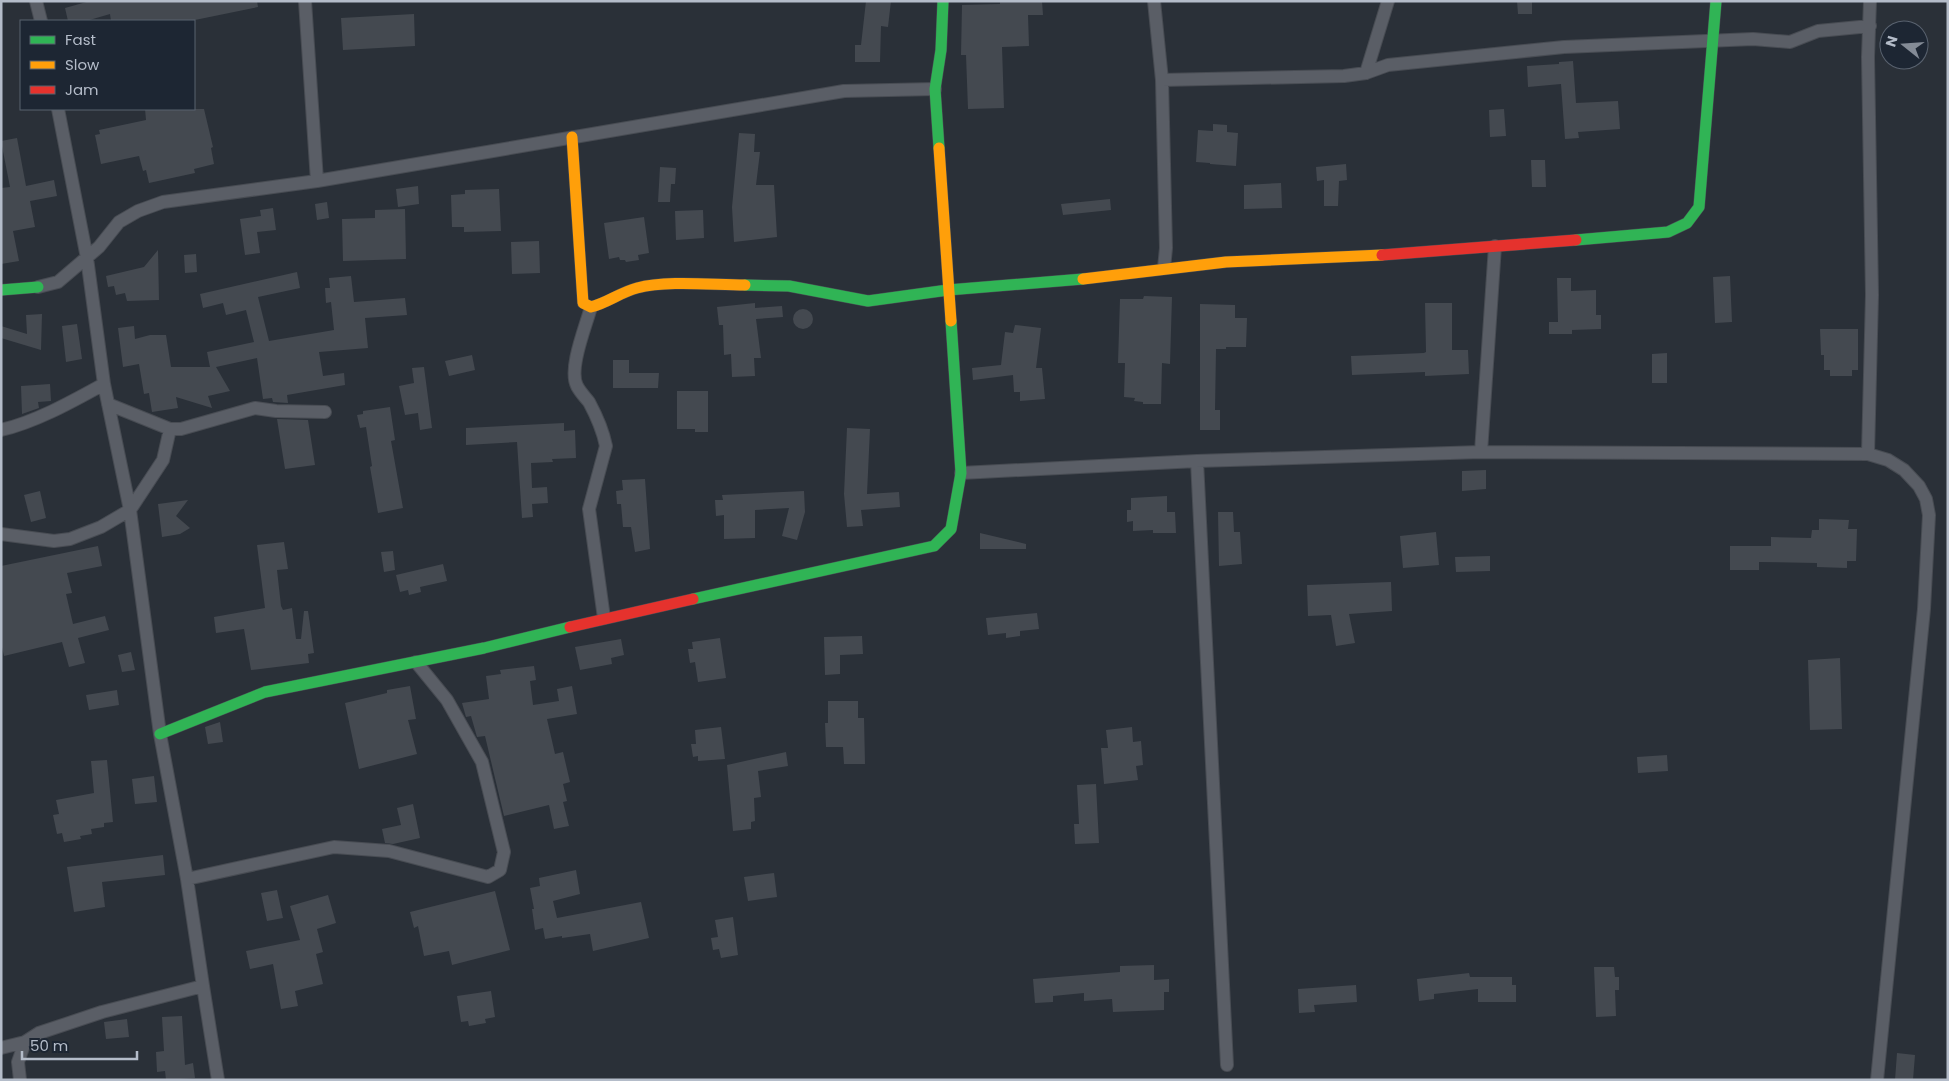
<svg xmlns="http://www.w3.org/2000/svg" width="1949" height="1081" font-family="Poppins,sans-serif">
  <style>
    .building { fill: #444950 }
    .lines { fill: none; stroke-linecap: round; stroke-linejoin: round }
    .street-casing { stroke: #484c53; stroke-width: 14 }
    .fast-casing { stroke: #484c53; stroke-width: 12 }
    .slow-casing { stroke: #484c53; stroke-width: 12 }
    .jam-casing { stroke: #484c53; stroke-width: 12 }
    .street { stroke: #5a5e66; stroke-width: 12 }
    .fast { stroke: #30b455; stroke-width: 11 }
    .slow { stroke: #ff9f0a; stroke-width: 11 }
    .jam { stroke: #e5322d; stroke-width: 11 }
  </style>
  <rect width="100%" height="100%" fill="#2a3038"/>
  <!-- building -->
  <path class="building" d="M 90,1 L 257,1 L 258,7 L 190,21 L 111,21 L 110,14 L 86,21 L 68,21 L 65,8 Z
    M 866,1 L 891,1 L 888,27 L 881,26 L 880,62 L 855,62 L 855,45 L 861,45 Z
    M 1000,1 L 1042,1 L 1043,15 L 1028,15 L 1029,46 L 1002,47 L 1004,108 L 968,109 L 966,55 L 961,55 L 962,5 L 1000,4 Z
    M 1517,1 L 1532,1 L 1532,14 L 1518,14 Z
    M 414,14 L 415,46 L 343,50 L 341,18 Z
    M 1573,61 L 1576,103 L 1618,101 L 1620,129 L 1578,132 L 1579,138 L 1565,139 L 1561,84 L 1528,87 L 1527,66 L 1559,64 L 1559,62 Z
    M 145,109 L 204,109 L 213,147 L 211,148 L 214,164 L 194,169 L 195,173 L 149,183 L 146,170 L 143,171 L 139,156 L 101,164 L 95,135 L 100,134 L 99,130 L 146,120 Z
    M 1504,109 L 1506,136 L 1490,137 L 1489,110 Z
    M 1213,124 L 1227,125 L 1227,132 L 1238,133 L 1236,166 L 1210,164 L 1210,163 L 1196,162 L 1198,130 L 1213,131 Z
    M 739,133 L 755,134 L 754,152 L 760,152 L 756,185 L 774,185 L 777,237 L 734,242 L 732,207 Z
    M 17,138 L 26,186 L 54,180 L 57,196 L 30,201 L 35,227 L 13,231 L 19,261 L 1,264 L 1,188 L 10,187 L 1,141 Z
    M 1531,160 L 1545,160 L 1546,187 L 1532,187 Z
    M 1346,164 L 1347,180 L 1339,181 L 1338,206 L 1324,206 L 1324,180 L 1317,181 L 1316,167 Z
    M 660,167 L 676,168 L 675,184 L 671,184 L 670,202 L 658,202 Z
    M 1281,183 L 1282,208 L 1244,209 L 1244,185 Z
    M 418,186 L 419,204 L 398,207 L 396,189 Z
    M 499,189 L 501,231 L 464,232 L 464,227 L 452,227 L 451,195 L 465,194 L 465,190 Z
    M 1110,199 L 1111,210 L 1063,215 L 1061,204 Z
    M 327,202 L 329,218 L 317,220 L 315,204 Z
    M 273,208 L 276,230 L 257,232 L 260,253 L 245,255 L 240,219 L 261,216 L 260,210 Z
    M 405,209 L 406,259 L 343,261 L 342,219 L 375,218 L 375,210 Z
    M 703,210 L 704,238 L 676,240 L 675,211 Z
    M 644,217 L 649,253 L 638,255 L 639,260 L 626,262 L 625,260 L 620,260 L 619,257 L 609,259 L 604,223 Z
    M 539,241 L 540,273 L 512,274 L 511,242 Z
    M 158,250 L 159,300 L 127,301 L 125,293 L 116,295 L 114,286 L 108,287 L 106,276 L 144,267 Z
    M 196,254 L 197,272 L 185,273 L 184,255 Z
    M 297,272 L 300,288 L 258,297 L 269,341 L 334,330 L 331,302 L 326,303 L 325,288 L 330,288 L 329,278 L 351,276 L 354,302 L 405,298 L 407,315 L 365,318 L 368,348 L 319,352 L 323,376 L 344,373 L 345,385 L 287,395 L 288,403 L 273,402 L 272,398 L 263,399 L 257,358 L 216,367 L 230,391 L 208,396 L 212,408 L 176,397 L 178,408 L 152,412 L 149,393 L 144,394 L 139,364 L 123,367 L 118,328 L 134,326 L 135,339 L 150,335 L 166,335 L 171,367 L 210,367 L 207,352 L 254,342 L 246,310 L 226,315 L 223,303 L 203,308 L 200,294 Z
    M 1730,276 L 1732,322 L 1715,323 L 1713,277 Z
    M 1557,278 L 1571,278 L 1571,291 L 1596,290 L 1596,315 L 1601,315 L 1601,329 L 1572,330 L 1572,334 L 1549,334 L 1549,322 L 1558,322 Z
    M 1144,296 L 1172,297 L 1170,364 L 1162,363 L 1161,404 L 1143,404 L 1143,402 L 1134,401 L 1135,398 L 1124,397 L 1125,363 L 1118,363 L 1120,299 L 1143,299 Z
    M 755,303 L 755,308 L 782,306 L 783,317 L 756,319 L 761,358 L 754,358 L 755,376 L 732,377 L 731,354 L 724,355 L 723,325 L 719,325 L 717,307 Z
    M 1425,303 L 1452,303 L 1452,350 L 1468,350 L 1469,374 L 1425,376 L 1425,372 L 1352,375 L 1351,356 L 1424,353 L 1426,352 Z
    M 1200,304 L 1235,305 L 1235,318 L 1247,318 L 1246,347 L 1226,347 L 1226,349 L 1216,349 L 1215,410 L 1220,410 L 1220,430 L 1200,430 Z
    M793 319a10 10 0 1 1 20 0a10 10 0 1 1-20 0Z
    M 42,314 L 41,350 L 1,338 L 1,326 L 27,334 L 26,315 Z
    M 77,324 L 82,359 L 66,362 L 62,326 Z
    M 1015,325 L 1041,328 L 1036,368 L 1042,368 L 1045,399 L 1020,401 L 1020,392 L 1014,392 L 1013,375 L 973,380 L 972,368 L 1001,365 L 1005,332 L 1013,333 Z
    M 1820,329 L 1858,329 L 1858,370 L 1852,370 L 1852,376 L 1830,376 L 1830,370 L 1824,370 L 1824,355 L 1821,355 Z
    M 1667,353 L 1667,383 L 1652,383 L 1652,354 Z
    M 472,355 L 475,370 L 449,376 L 445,361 Z
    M 613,360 L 629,360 L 629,373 L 659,373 L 658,388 L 613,388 Z
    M 424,367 L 432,428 L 420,430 L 418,413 L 405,415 L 399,386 L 414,383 L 412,368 Z
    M 50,384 L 51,401 L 38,402 L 39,408 L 22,414 L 21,386 Z
    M 677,391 L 708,391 L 708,432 L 695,432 L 695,429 L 677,429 Z
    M 390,407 L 395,440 L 391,441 L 403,508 L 378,513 L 370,467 L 372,466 L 366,427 L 360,428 L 357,415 L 363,414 L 363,411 Z
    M 277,419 L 308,420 L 315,465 L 285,469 Z
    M 564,423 L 564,431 L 575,430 L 576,458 L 552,459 L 553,462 L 531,463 L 532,488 L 547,487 L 548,503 L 532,504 L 533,517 L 522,518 L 517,442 L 466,445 L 466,428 Z
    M 847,428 L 870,429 L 867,494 L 899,492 L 900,507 L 861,510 L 863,526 L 847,527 L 844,494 Z
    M 1486,470 L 1486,489 L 1462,491 L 1462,471 Z
    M 645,479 L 650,549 L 635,552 L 631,527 L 623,527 L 621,504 L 617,504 L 616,491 L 623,490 L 622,480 Z
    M 40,491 L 46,518 L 31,522 L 24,495 Z
    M 804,491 L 805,512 L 797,540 L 782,536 L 789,508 L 755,510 L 755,538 L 724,539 L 724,515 L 716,516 L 715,500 L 723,500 L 722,495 Z
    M 1167,496 L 1167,512 L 1175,512 L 1176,533 L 1153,533 L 1153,530 L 1133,531 L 1133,521 L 1127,522 L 1127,510 L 1131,510 L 1131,498 Z
    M 188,500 L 176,516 L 190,528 L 180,534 L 162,537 L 158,504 Z
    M 1218,512 L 1233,512 L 1234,532 L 1240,532 L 1242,564 L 1219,566 Z
    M 1819,519 L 1849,520 L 1848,529 L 1857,529 L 1856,561 L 1847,561 L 1847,568 L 1817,567 L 1817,563 L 1759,562 L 1759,570 L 1730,570 L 1730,546 L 1771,546 L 1771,537 L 1811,538 L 1812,530 L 1819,530 Z
    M 1436,532 L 1439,565 L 1403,568 L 1400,536 Z
    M 980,533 L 1026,544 L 1026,549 L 980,549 Z
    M 284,542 L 288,569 L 277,570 L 281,606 L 283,610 L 292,608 L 296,639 L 301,639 L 304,611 L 308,611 L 314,653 L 308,654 L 309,663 L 251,670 L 244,629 L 216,633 L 214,617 L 265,608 L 257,545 Z
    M 98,546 L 102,566 L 67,573 L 72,593 L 66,594 L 73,624 L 105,616 L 109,630 L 78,638 L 85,663 L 69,667 L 62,642 L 4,656 L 1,643 L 1,566 Z
    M 393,551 L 395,570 L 384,572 L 381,552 Z
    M 1490,556 L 1490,571 L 1456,572 L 1455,557 Z
    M 443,564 L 447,581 L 420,587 L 421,592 L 409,595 L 408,590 L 400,592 L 396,575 Z
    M 1391,582 L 1392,611 L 1349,614 L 1355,643 L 1336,646 L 1331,615 L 1308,616 L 1307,585 Z
    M 1037,613 L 1039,629 L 1020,631 L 1020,636 L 1006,638 L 1006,633 L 988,635 L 986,618 Z
    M 862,636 L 863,654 L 840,655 L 840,674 L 825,675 L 824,637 Z
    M 720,638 L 726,678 L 698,682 L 695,662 L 690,663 L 688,649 L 693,649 L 692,642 Z
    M 621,639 L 624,655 L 611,658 L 612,664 L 580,670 L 575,647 Z
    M 131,652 L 135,670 L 122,672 L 118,655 Z
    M 1840,658 L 1842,729 L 1810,730 L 1808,660 Z
    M 534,666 L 536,680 L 530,681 L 533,705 L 559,701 L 557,689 L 572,686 L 577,714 L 547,719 L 555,754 L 563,752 L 570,782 L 563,784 L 567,801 L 563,802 L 569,826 L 554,829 L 549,805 L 504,816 L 485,736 L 477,737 L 471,716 L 466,717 L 462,703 L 489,699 L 486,676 L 501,674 L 500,670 Z
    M 410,686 L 416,719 L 408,720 L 417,754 L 359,769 L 345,703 L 387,693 L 387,690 Z
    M 117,690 L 119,705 L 89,710 L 86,695 Z
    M 828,701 L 858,701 L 858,718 L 864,718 L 865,764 L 844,764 L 843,747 L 826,747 L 825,723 L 828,723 Z
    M 220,722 L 223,742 L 208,744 L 205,727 Z
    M 721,727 L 725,759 L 698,761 L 698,756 L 693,757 L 691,744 L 696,744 L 695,730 Z
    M 1132,727 L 1133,742 L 1141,741 L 1143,765 L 1136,766 L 1138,780 L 1104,784 L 1101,748 L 1108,748 L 1106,730 Z
    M 786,752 L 788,766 L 758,771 L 761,797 L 754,798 L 755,821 L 751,822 L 751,829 L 733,831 L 727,765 Z
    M 1667,755 L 1668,771 L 1638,773 L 1637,757 Z
    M 107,760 L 113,822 L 104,823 L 104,827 L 91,829 L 92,834 L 80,836 L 81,839 L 64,842 L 62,833 L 57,834 L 53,815 L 59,814 L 56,800 L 94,793 L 91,761 Z
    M 154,776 L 157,802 L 135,804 L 132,779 Z
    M 1096,784 L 1099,843 L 1075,844 L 1074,824 L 1079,824 L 1077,785 Z
    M 413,804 L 420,838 L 393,844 L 385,843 L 382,829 L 401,825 L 397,808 Z
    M 163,855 L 165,875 L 102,882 L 105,907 L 74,912 L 67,867 Z
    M 576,870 L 580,894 L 553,901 L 557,918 L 641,902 L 649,938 L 593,951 L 590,934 L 562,938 L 562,936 L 545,939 L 543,928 L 535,930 L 532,909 L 534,909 L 530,888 L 540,886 L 539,878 Z
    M 774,873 L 777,897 L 748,901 L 744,877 Z
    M 277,890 L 283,918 L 267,921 L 261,893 Z
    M 495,891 L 510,950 L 452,965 L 449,951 L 424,956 L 418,926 L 414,928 L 410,912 Z
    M 328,895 L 336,923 L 317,929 L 323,952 L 316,954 L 323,984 L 295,991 L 298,1006 L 281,1009 L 273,964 L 250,969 L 246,951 L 300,940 L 290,906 Z
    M 733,917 L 738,955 L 721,958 L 719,949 L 713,950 L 711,938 L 718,937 L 715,920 Z
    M 1154,965 L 1154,980 L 1169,979 L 1169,992 L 1164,992 L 1164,1010 L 1113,1012 L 1112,999 L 1084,1001 L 1084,993 L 1053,996 L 1053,1002 L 1035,1003 L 1033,979 L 1120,972 L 1120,966 Z
    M 1594,967 L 1614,967 L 1615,977 L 1619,977 L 1619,990 L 1615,990 L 1616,1016 L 1596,1017 Z
    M 1469,973 L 1470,977 L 1512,977 L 1512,985 L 1516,985 L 1516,1002 L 1478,1002 L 1478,989 L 1434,994 L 1434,999 L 1419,1001 L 1417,979 Z
    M 1356,985 L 1357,1002 L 1314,1005 L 1315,1012 L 1299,1013 L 1298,989 Z
    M 491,991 L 495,1017 L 485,1019 L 486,1023 L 469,1026 L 468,1021 L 461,1022 L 457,996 Z
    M 182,1016 L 185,1065 L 193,1063 L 195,1078 L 166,1080 L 165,1071 L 157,1072 L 156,1052 L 164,1051 L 162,1017 Z
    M 127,1019 L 129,1037 L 106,1039 L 104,1022 Z
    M 1897,1053 L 1915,1055 L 1913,1080 L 1895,1080 Z"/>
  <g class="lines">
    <!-- street casing -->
    <g class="street-casing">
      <path id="street" d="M 36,1 L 41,21
        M 305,1 L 317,181
        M 1154,1 L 1162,80 L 1166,248 L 1164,268
        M 1870,1 L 1868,57 L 1872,295 L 1868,454 L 1888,460 L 1904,470 L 1919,486 L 1926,499 L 1929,515 L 1924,609 L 1877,1080
        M 1366,73 L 1388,1
        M 1162,80 L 1344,76 L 1366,73 L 1388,65 L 1564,47 L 1753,39 L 1790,42 L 1818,31 L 1870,26
        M 38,287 L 58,282 L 99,247 L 119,222 L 138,211 L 163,202 L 317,181 L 844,91 L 935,89
        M 591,307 C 586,326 568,369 577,386 C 580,392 585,397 589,402 C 596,415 603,431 606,446 L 589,509 L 604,618
        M 108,404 L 170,429
        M 1,430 C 36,422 73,401 104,384
        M 1481,452 L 1495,246
        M 1197,461 L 1227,1065
        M 961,473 L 1197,461 L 1481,452 L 1868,454
        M 1,534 L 54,541 L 70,539 L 101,527 L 130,510 L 163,460 L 170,429 L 181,429 L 255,408 L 276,411 L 325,412
        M 187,879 L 334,847 L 389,851 L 488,877 L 500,870 L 504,852 L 482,762 L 447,700 L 416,662
        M 203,986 L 218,1080
        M 1,1048 L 25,1042
        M 20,1080 L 18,1062 L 25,1042 L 39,1033 L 102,1012 L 203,986 L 187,879 L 160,734 L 130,510 L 104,384 L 87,258 L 58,109"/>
    </g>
    <!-- fast casing -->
    <g class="fast-casing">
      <path id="fast" d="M 939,148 L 935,89 L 941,50 L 943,1
        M 1576,240 L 1668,232 L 1687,223 L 1699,207 L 1716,1
        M 745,285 L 789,286 L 868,301 L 948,290 L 1083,279
        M 1,290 L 38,287
        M 693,599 L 934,546 L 951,529 L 961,473 L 951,321
        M 160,734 L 265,692 L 484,648 L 570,627"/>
    </g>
    <!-- slow casing -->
    <g class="slow-casing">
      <path id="slow" d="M 572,137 L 583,303 L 591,307 C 607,303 621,292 637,288 C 668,280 712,285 745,285
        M 939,148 L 951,321
        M 1083,279 L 1226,262 L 1382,255"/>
    </g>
    <!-- jam casing -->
    <g class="jam-casing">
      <path id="jam" d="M 1382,255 L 1576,240
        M 570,627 L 693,599"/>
    </g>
    <!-- street -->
    <use href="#street" class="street"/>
    <!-- fast -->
    <use href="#fast" class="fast"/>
    <!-- slow -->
    <use href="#slow" class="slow"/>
    <!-- jam -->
    <use href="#jam" class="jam"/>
  </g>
  <!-- border -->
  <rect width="1949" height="1081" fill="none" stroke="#b4bcc9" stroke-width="5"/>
  <!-- legend -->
  <rect x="20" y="20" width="175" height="90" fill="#1d2633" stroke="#59626f"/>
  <rect x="30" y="36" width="25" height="8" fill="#30b455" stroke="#59626f"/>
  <text x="65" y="45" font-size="15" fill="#b4bcc9">Fast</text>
  <rect x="30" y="61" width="25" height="8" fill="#ff9f0a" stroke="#59626f"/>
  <text x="65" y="70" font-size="15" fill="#b4bcc9">Slow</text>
  <rect x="30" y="86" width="25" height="8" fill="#e5322d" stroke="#59626f"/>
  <text x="65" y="95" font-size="15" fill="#b4bcc9">Jam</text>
  <!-- north arrow -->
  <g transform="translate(1904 45) rotate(287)"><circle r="24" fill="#1d2633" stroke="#59626f"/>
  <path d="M0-4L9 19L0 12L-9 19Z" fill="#848b96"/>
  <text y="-8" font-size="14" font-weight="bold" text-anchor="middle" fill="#b4bcc9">N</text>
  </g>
  <!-- scale -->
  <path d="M22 1051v8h115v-8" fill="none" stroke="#b4bcc9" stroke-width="2.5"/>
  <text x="30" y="1051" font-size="15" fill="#b4bcc9" stroke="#1d2633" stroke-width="4" paint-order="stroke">50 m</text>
</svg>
